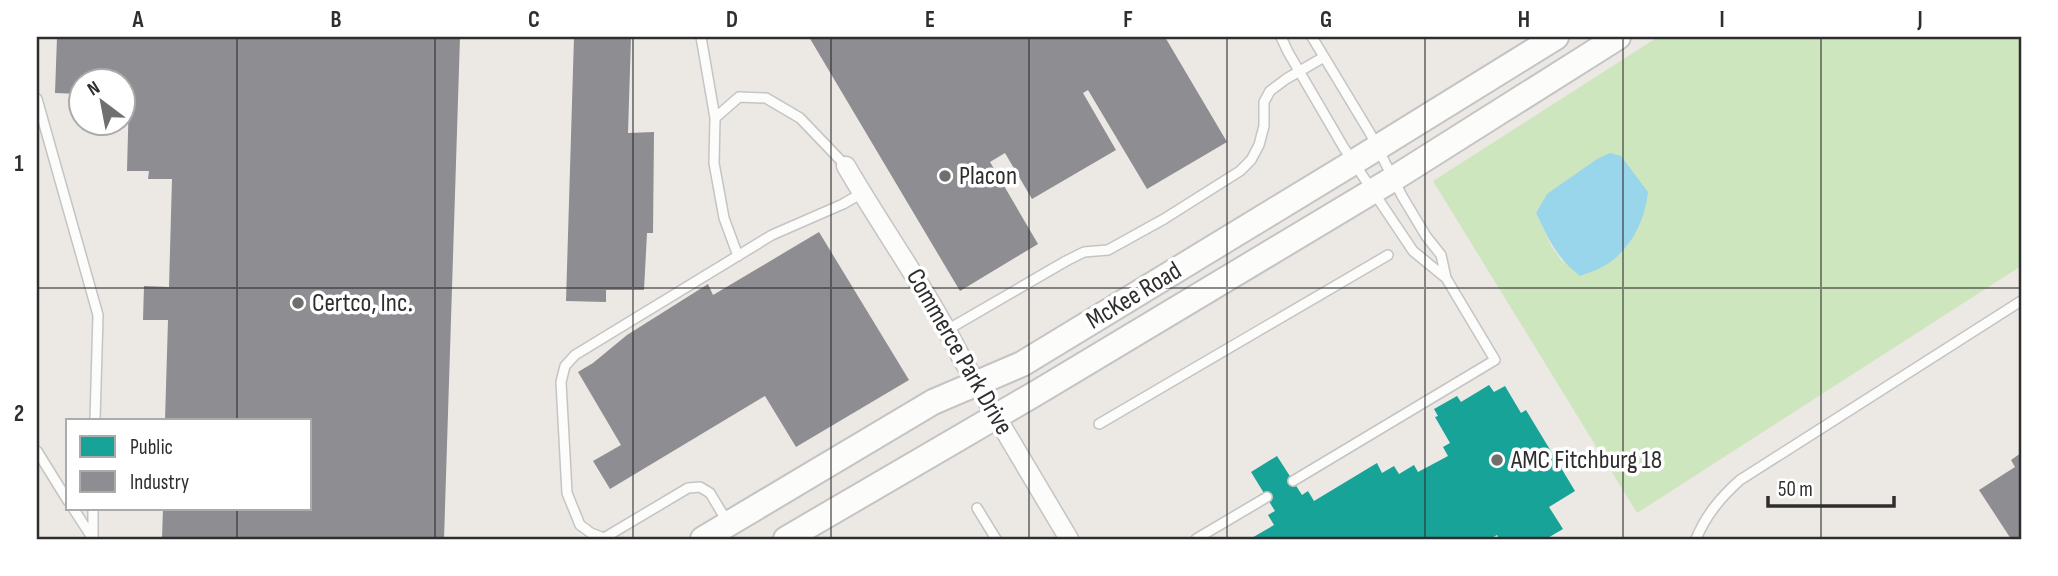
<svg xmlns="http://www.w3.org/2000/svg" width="2058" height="576" font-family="'Sofia Sans Condensed',sans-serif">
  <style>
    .green { fill: #cee6be; fill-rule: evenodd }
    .water { fill: #99d6ec }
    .public { fill: #17a398 }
    .industry { fill: #8d8d92 }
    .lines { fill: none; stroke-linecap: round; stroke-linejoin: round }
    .lane-casing { stroke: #c5c4c5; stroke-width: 12 }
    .street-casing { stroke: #c5c4c5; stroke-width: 21 }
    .secondary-casing { stroke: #c5c4c5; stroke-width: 28 }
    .lane { stroke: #fcfcfb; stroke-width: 9 }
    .street { stroke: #fcfcfb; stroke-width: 18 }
    .secondary { stroke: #fcfcfb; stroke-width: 24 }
    .grid { fill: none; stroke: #2e2e2e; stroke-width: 2; stroke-opacity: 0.55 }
    .poi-dot { fill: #706f6e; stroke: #fff; stroke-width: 2.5 }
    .labels { text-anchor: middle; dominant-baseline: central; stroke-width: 7; stroke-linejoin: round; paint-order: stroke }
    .poi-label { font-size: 26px; fill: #2e2e2e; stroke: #fff; text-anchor: start }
    .street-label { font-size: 26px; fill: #2e2e2e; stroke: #fff }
    .neatline { fill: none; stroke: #2e2e2e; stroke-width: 2.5 }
    .grid-label { font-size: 23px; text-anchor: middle; font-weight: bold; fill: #2e2e2e }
  </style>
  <rect width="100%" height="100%" fill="#ece8e4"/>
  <!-- green -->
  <path class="green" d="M 1658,37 L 2021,37 L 2021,266 L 1637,513 L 1433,181 ZM 1547,194 L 1564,264 L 1552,247 L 1536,213 Z"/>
  <!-- water -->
  <path class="water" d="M 1610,153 L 1621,156 L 1648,192 C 1645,222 1629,253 1602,267 C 1595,271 1587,273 1580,276 C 1556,257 1549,240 1536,213 L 1547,194 L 1597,159 Z"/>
  <!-- public -->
  <path class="public" d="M 1489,385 L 1494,392 L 1505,386 L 1521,413 L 1526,410 L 1575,491 L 1549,507 L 1563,529 L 1546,539 L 1499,539 L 1497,535 L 1490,539 L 1250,539 L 1274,525 L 1268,515 L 1275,511 L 1251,472 L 1277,456 L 1302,495 L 1308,491 L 1314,501 L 1377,463 L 1382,473 L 1394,466 L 1399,474 L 1414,465 L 1418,472 L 1448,456 L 1443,447 L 1450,443 L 1435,417 L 1438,416 L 1434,409 L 1457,396 L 1461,402 Z"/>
  <!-- industry -->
  <path class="industry" d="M 57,37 L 460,37 L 444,539 L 162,539 L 163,508 L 310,508 L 310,420 L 165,420 L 168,320 L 143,320 L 144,286 L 169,287 L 172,179 L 148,179 L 149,171 L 127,171 L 129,95 L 122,95 L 122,80 L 80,80 L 80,94 L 55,93 Z
    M 574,37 L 631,37 L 628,133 L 654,132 L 653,233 L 647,233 L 644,290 L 606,290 L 606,302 L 566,301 Z
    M 809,37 L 1165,37 L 1227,142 L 1147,189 L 1088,90 L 1083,93 L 1116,150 L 1032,199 L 1005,153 L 990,162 L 1038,244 L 960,291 Z
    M 819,232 L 909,380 L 796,447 L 765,396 L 610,489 L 593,461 L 621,445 L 578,372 L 593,363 L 627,335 L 708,284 L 713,295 Z
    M 2021,453 L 2021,539 L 2011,539 L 1979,490 L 2015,467 L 2011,460 Z"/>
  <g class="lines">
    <!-- lane casing -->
    <g class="lane-casing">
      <path id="lane" d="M 701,37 L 715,118
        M 1281,37 L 1288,52 L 1344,148 L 1413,251 L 1446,278 L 1495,360 L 1293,481
        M 1312,37 L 1370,133 L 1402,196 L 1426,236 L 1441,255 L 1446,278
        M 37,99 L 98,315 L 95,420
        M 738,256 L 724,218 L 714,163 L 715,118 L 739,97 L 766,98 L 800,118 L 846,166
        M 947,330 L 1066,261 L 1084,252 L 1108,250 L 1164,219 L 1240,171 L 1251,160 L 1259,145 L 1264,126 L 1264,102 L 1270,91 L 1286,79 L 1324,57
        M 1099,424 L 1388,255
        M 37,451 L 68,501
        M 73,508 L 93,539
        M 977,508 L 996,539
        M 728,523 L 710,493 L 700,487 L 688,488 L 604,538 L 591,533 L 580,525 L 567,493 L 561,382 L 565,366 L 575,355 L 772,235 L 843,204 L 862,193
        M 93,537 L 93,508
        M 1196,539 L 1267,497
        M 1696,539 C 1706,515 1720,498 1740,480 L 2021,301"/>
    </g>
    <!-- street casing -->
    <g class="street-casing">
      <path id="street" d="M 846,166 C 884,231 928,292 962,359 L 1069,539"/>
    </g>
    <!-- secondary casing -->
    <g class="secondary-casing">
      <path id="secondary" d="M 703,539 L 933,402 L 1022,364 L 1354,162 L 1556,37
        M 786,539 L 1038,392 L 1393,179 L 1618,37"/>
    </g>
    <!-- lane -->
    <use href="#lane" class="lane"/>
    <!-- street -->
    <use href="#street" class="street"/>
    <!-- secondary -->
    <use href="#secondary" class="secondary"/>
  </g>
  <!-- grid -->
  <path class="grid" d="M 237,37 L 237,420M 435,37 L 435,539M 633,37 L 633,539M 831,37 L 831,539M 1029,37 L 1029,539M 1227,37 L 1227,539M 1425,37 L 1425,539M 1623,37 L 1623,539M 1821,37 L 1821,539M 37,288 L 2021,288M 237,508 L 237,539"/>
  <!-- markers -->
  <g class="poi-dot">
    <circle cx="945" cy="176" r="7"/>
    <circle cx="298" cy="303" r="7"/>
    <circle cx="1497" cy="460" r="7"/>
  </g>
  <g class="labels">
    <!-- poi labels -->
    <g class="poi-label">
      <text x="959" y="176">Placon</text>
      <text x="312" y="303">Certco, Inc.</text>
      <text x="1511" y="460">AMC Fitchburg 18</text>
    </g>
    <!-- street labels -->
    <g class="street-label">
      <text transform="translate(1134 296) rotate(-31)">McKee Road</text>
      <text transform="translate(959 352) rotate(60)">Commerce Park Drive</text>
    </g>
  </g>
  <!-- border -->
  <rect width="2058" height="576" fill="none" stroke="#ffffff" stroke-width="77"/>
  <!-- legend -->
  <rect x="66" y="419" width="245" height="91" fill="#ffffff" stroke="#ababab" stroke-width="2"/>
  <rect x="80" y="436" width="35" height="21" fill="#17a398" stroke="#ababab" stroke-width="2"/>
  <text x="130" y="454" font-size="21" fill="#2e2e2e">Public</text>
  <rect x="80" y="471" width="35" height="21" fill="#8d8d92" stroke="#ababab" stroke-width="2"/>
  <text x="130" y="489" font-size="21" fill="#2e2e2e">Industry</text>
  <!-- north arrow -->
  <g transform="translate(102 102) rotate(328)"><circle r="33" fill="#ffffff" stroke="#ababab" stroke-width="2"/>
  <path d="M0-5L12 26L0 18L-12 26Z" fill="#706f6e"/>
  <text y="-10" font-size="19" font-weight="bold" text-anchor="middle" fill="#2e2e2e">N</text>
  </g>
  <!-- scale -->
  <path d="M1768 496v10h126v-10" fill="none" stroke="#2e2e2e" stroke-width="3.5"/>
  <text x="1778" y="496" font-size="21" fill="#2e2e2e" stroke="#ffffff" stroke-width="5" paint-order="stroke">50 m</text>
  <rect x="38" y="38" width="1982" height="500" class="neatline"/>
  <g class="grid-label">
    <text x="138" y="27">A</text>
    <text x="336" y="27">B</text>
    <text x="534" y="27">C</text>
    <text x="732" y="27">D</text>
    <text x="930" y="27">E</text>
    <text x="1128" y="27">F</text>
    <text x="1326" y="27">G</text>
    <text x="1524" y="27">H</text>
    <text x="1722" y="27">I</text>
    <text x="1920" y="27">J</text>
    <text x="19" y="171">1</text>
    <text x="19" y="421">2</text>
  </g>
</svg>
